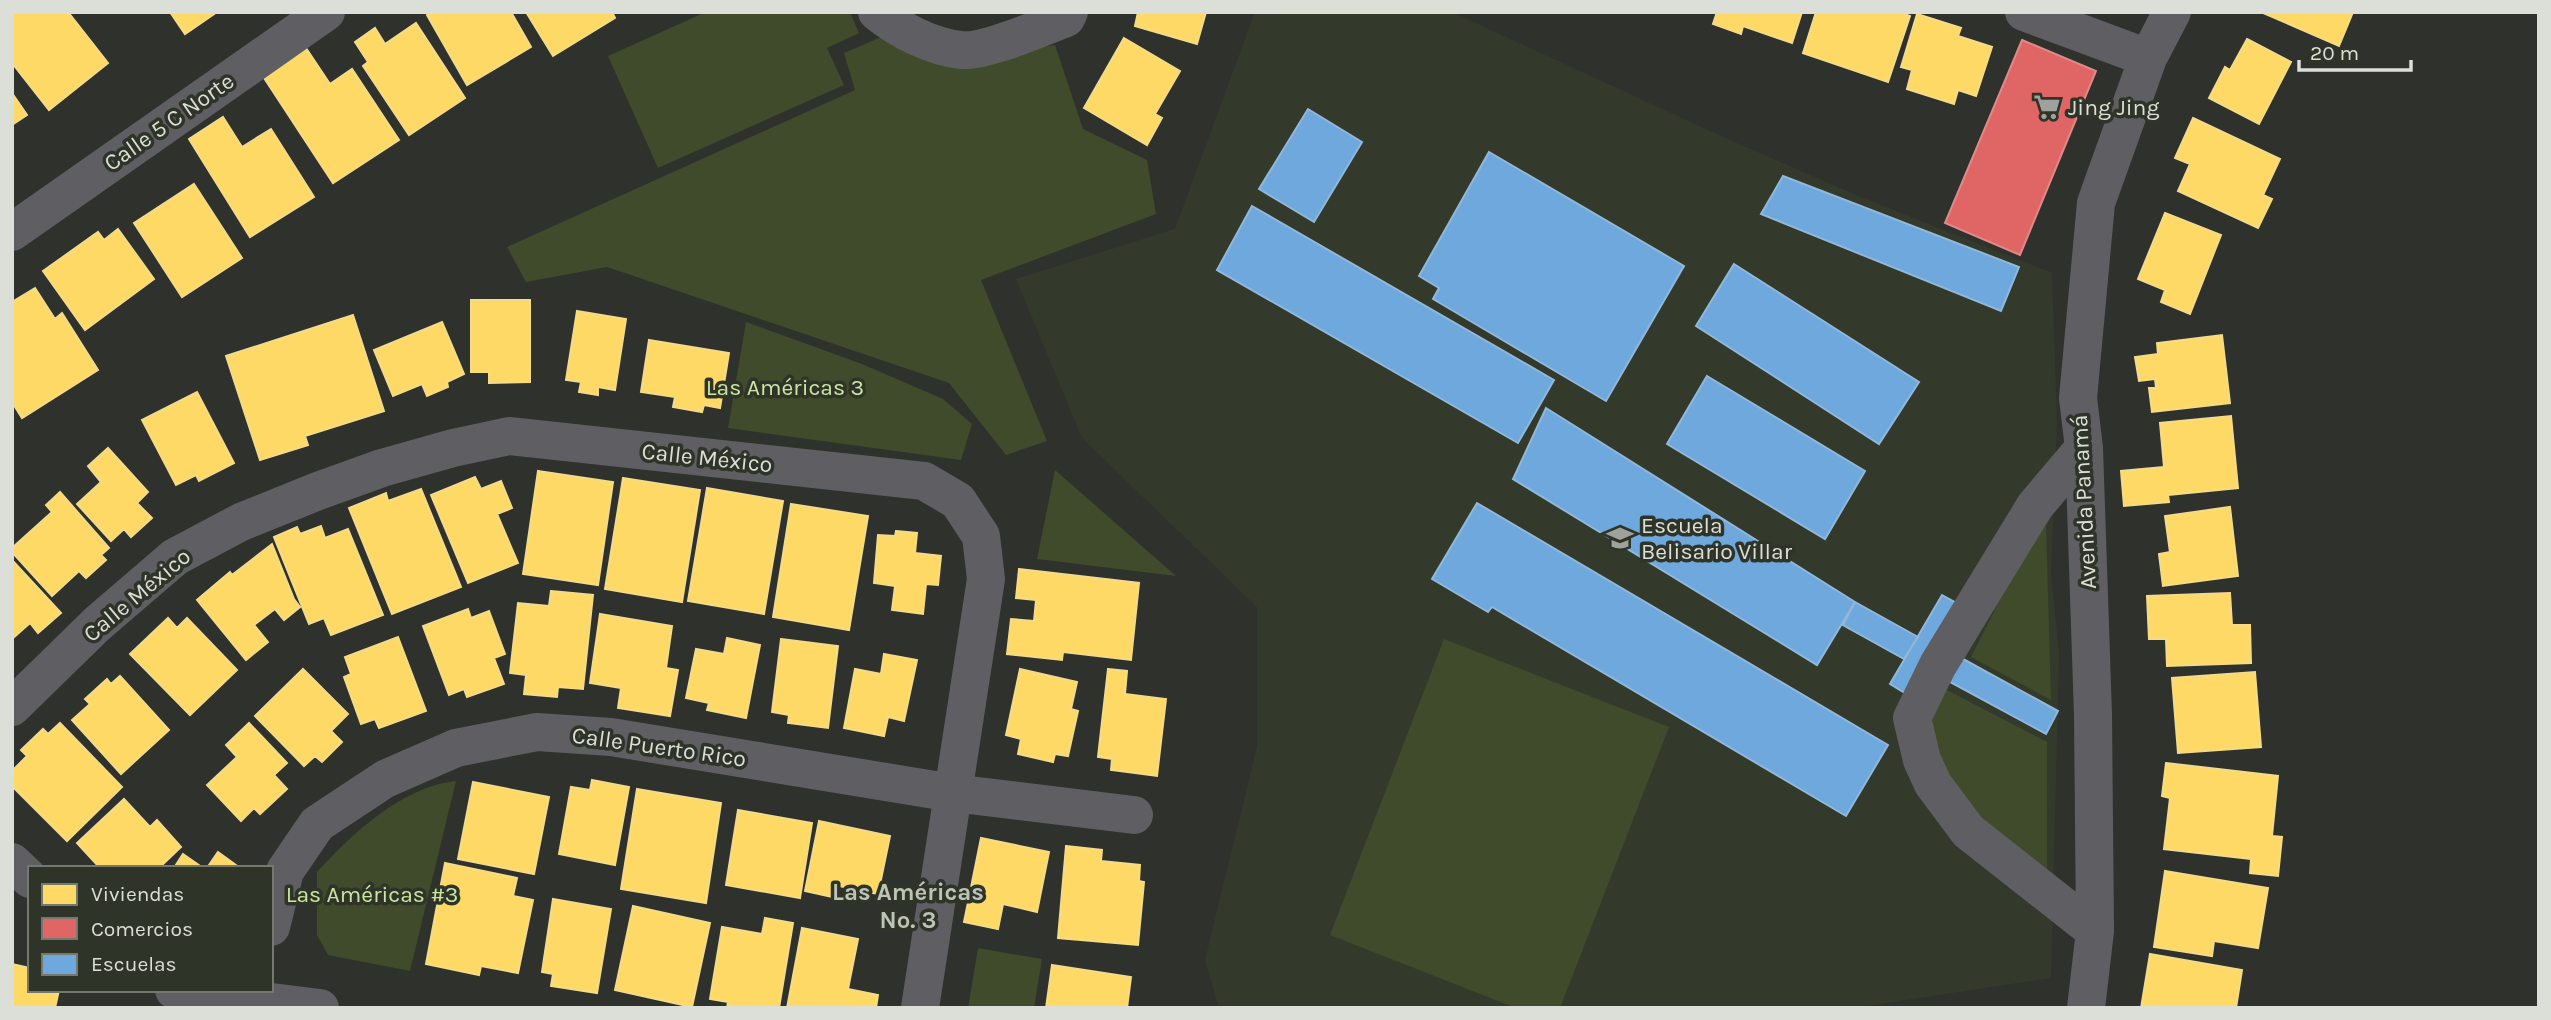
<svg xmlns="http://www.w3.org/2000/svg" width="2551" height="1020" font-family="Karla,sans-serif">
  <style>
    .built { fill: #343a2b }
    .green { fill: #3f4b2a }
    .homes { fill: #ffd966; stroke: #f4db88; stroke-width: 2 }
    .shops { fill: #e06666; stroke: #df8a88; stroke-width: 2 }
    .schools { fill: #6fa8dc; stroke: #90b8db; stroke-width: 2 }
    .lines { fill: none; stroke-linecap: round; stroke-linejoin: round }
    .minor { stroke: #5f5e62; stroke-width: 38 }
    .labels { text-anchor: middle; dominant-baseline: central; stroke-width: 7; stroke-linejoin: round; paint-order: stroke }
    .poi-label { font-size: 23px; fill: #dcdfd8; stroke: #2f3429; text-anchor: start }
    .street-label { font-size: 23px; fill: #dcdfd8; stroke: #2f3429 }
    .park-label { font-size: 23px; fill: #cbe6a1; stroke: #2f3429 }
    .neighbourhood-label { font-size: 24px; font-weight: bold; fill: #bdc3b5; stroke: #2f3429 }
  </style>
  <rect width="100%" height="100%" fill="#2f312c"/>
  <!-- built -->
  <path class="built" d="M 1255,12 L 1452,12 L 1723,137 L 1856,195 L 2052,273 L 2057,423 L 2051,573 L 2059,654 L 2051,978 L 1854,1008 L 1219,1008 L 1205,960 L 1257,747 L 1257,607 L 1082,438 L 1016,279 L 1175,229 Z"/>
  <!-- green -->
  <path class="green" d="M 706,12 L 850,12 L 859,33 L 827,48 L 844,85 L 658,168 L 608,56 Z
    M 888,34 L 950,64 L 1055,45 L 1083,129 L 1147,160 L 1156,214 L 981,280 L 1047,441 L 1006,455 L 949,383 L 607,267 L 526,282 L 507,247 L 855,90 L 844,53 Z
    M 746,322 L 862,364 L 943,399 L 972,424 L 961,460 L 728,428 Z
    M 1055,470 L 1176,576 L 1037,559 Z
    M 2046,525 L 2051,700 L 1971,657 L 2012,576 L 2034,527 Z
    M 1444,639 L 1669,727 L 1560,1008 L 1516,1008 L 1330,935 Z
    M 1943,688 L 2047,742 L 2047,876 L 1974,814 L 1951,783 L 1938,750 L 1930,718 Z
    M 456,781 L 410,971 L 328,955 L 317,935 L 317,872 C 352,834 401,787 456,781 Z
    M 978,948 L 1042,959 L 1034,1008 L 968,1008 Z"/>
  <!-- homes -->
  <path class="homes" d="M 12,12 L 68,12 L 108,63 L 49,110 L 12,63 Z
    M 170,12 L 217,12 L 185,34 Z
    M 432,12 L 511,12 L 531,47 L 467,85 L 427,15 Z
    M 526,12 L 612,12 L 615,18 L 553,56 Z
    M 1138,12 L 1206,12 L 1197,44 L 1135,26 Z
    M 1717,12 L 1802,12 L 1792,43 L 1743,26 L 1741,34 L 1713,24 Z
    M 1816,12 L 1900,12 L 1910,16 L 1888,82 L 1803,53 Z
    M 2261,12 L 2353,12 L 2339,46 Z
    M 1917,14 L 1961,28 L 1958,36 L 1992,47 L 1976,96 L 1958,90 L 1954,104 L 1907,89 L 1912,70 L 1901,67 Z
    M 416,23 L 465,98 L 409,135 L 363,66 L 368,62 L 355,42 L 375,28 L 385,44 Z
    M 1124,38 L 1180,71 L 1155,114 L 1162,118 L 1147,145 L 1084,108 Z
    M 2247,39 L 2291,62 L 2259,124 L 2209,98 L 2225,67 L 2230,70 Z
    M 302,42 L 330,84 L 352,69 L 399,140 L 333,183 L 264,78 Z
    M 12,93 L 27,115 L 12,125 Z
    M 223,117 L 242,147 L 271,129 L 314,197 L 250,237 L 189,139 Z
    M 2193,118 L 2280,159 L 2263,195 L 2272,199 L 2258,228 L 2178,191 L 2190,164 L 2175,158 Z
    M 194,184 L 242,258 L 182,297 L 134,223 Z
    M 2165,213 L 2221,235 L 2190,314 L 2161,302 L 2165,290 L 2138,279 Z
    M 118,229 L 154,279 L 85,330 L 43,271 L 98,232 L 104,240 Z
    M 35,288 L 55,319 L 62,313 L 98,370 L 22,418 L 12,402 L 12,302 Z
    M 471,300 L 530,300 L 530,382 L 489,383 L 489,372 L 471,372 Z
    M 577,311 L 626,319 L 615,390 L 598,387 L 598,395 L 579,392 L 581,382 L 566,380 Z
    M 353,315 L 384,411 L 305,436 L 308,445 L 260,460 L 226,356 Z
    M 442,322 L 464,374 L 447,382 L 448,387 L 427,396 L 422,384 L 393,396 L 374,350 Z
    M 2222,335 L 2230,403 L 2152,412 L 2149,388 L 2156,388 L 2155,379 L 2139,381 L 2135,357 L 2158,354 L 2157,343 Z
    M 649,340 L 729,353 L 720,408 L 704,405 L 702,412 L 673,407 L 675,397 L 641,392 Z
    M 197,392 L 234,463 L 199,481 L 196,475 L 176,485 L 142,420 Z
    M 2231,416 L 2238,488 L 2168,495 L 2169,502 L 2124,506 L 2121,471 L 2164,467 L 2160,423 Z
    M 108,448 L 148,492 L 137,503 L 152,518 L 131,537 L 124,529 L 111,541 L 77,504 L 101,482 L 88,466 Z
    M 538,471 L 613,482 L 598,585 L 523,574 Z
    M 475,477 L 481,489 L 501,481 L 512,508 L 497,514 L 518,563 L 468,583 L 431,495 Z
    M 623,478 L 700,490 L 682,602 L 605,589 Z
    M 707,488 L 783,501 L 764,614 L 688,601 Z
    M 421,489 L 461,587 L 392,614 L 349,508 L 386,493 L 388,501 Z
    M 60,492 L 109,548 L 101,555 L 106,560 L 86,578 L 79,571 L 52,596 L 12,552 L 12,548 L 52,512 L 46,505 Z
    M 791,504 L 868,516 L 849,630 L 773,617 Z
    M 2230,507 L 2238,576 L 2163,586 L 2159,554 L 2170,552 L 2165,516 Z
    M 321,526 L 325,538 L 348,529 L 383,615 L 331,635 L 324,618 L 309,624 L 274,537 L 297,527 L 300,534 Z
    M 896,531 L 917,533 L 915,553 L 941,556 L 938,585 L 926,584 L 923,614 L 892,610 L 895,586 L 874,583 L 878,535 L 895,536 Z
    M 272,544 L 294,599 L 300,607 L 284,620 L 275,609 L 254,625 L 268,642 L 246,660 L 197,600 L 230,572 L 232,575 Z
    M 12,560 L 61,613 L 38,633 L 30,623 L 12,639 Z
    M 1019,569 L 1139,583 L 1131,660 L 1063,652 L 1062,660 L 1007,654 L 1011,619 L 1034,621 L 1036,600 L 1016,598 Z
    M 551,591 L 593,595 L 583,689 L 558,687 L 557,697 L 524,694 L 526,675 L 510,673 L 518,603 L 549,606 Z
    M 2230,593 L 2232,625 L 2250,625 L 2251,663 L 2167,666 L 2166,639 L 2149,639 L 2147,596 Z
    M 468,609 L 471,618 L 489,611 L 505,654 L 494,658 L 504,684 L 467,697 L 464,689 L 449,695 L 423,626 Z
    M 600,614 L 672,626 L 666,668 L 678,670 L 670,716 L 618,708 L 621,688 L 590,683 Z
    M 168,618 L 177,628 L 187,618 L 237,670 L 190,715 L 130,654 Z
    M 398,637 L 426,711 L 379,728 L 375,719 L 361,724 L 344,677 L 351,674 L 345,657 Z
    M 727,638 L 760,645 L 746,718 L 707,710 L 709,703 L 686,698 L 696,649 L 724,654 Z
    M 781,639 L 838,646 L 828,728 L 788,723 L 789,715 L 772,712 Z
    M 884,654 L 917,660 L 904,721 L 888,717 L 884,736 L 844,728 L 855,669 L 881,674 Z
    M 303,669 L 348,714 L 331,731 L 342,742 L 322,762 L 315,756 L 304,766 L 255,716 Z
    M 1020,669 L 1077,682 L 1071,709 L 1078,711 L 1068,756 L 1055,754 L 1053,762 L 1018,754 L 1021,739 L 1006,735 Z
    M 1108,669 L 1127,671 L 1125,694 L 1166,699 L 1157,776 L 1111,770 L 1112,759 L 1098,757 Z
    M 2255,672 L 2261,747 L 2178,753 L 2172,678 Z
    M 120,676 L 169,730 L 121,774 L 72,720 L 90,704 L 85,699 L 107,679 L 111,684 Z
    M 60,723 L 122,787 L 67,841 L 12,786 L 12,771 L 27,756 L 21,750 L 43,729 L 48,734 Z
    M 249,723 L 287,763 L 274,775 L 287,789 L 260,814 L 254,808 L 241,821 L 207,785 L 237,757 L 226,745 Z
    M 2166,763 L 2278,776 L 2272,836 L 2282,837 L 2278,876 L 2250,873 L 2251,859 L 2164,849 L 2170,798 L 2162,796 Z
    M 592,780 L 629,787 L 615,865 L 559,854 L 571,787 L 590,790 Z
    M 473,782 L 549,797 L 534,874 L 458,859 Z
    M 637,789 L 721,803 L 706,903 L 621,889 Z
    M 124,799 L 150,827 L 157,820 L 181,847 L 159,868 L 100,868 L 77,843 Z
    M 738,810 L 812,823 L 800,898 L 726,885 Z
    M 819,821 L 890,836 L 878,894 L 839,886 L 837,898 L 805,891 Z
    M 981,838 L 1049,852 L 1037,912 L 1003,904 L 998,929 L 964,922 Z
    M 1066,846 L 1102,850 L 1101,861 L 1140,865 L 1139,881 L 1144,882 L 1138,945 L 1058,938 Z
    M 218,852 L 240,868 L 207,868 Z
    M 183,854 L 203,868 L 174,868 Z
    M 445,863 L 517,878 L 513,896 L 533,900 L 518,973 L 481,966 L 479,975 L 426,964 Z
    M 2165,871 L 2268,888 L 2258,948 L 2214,941 L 2212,956 L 2154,947 Z
    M 553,899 L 611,909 L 597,993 L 551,986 L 553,974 L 542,972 Z
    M 633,906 L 710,923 L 692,1007 L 615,990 Z
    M 765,918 L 793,923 L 779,1008 L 727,1008 L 728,1002 L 710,999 L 722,927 L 762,934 Z
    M 802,928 L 858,939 L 848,989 L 878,995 L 876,1008 L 787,1008 Z
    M 2150,954 L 2242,970 L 2236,1008 L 2141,1008 Z
    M 12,964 L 30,968 L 30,990 L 59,990 L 55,1008 L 12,1008 Z
    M 1052,965 L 1131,977 L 1127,1008 L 1046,1008 Z"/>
  <!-- shops -->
  <path class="shops" d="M 2022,40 L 2096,71 L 2020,255 L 1945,223 Z"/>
  <!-- schools -->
  <path class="schools" d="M 1308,109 L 1362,142 L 1314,222 L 1259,189 Z
    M 1489,152 L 1684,266 L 1606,401 L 1433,299 L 1439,288 L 1419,276 Z
    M 1783,176 L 2019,267 L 2001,311 L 1761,214 Z
    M 1252,206 L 1554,380 L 1518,443 L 1217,270 Z
    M 1734,264 L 1919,382 L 1879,444 L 1696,326 Z
    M 1707,376 L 1865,471 L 1825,539 L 1667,444 Z
    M 1546,408 L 1855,602 L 1817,665 L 1513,479 Z
    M 1477,503 L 1888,745 L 1846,816 L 1492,607 L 1488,612 L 1432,579 Z
    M 1942,595 L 1960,605 L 1921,703 L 1890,684 Z
    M 1855,602 L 1918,637 L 1904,659 L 1843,625 Z
    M 1954,654 L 2058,711 L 2046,734 L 1941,677 Z"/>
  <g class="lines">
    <!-- minor -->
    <path class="minor" d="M 877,12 C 899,30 932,47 961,50 C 983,53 1043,27 1066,18 L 1069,12
      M 2024,12 L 2148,58
      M 12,232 L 326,12
      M 2084,448 L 2035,506 L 1938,665 L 1912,718 L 1922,760 L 1933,784 L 1968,831 L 2095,931
      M 12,707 L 97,624 L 175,557 L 241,522 L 318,491 L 382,468 L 453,448 L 509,436 L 924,481 L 958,501 L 981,536 L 986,579 L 920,1008
      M 12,862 L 30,879
      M 271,927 L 285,871 L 317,824 L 385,779 L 456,748 L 537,732 L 611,737 L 953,793 L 1134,815
      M 174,990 L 320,1008
      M 2086,1008 L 2095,931 L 2093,715 L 2084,448 L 2078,398 L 2096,203 L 2148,58 L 2172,12"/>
  </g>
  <!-- icons -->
  <defs>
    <g id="supermarket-bare" transform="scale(2.1)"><path d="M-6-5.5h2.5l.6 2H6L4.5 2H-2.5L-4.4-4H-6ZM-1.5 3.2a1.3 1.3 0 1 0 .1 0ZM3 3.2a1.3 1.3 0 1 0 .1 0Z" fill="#9fa29c" stroke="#2f3429" stroke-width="2.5" paint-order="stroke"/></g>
    <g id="school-bare" transform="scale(2.1)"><path d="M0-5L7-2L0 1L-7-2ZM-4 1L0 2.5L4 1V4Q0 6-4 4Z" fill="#9fa29c" stroke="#2f3429" stroke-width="2.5" paint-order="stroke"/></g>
  </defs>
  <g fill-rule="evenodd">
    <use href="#supermarket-bare" x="2047" y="107"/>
    <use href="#school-bare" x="1620" y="538"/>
  </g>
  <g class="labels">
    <!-- poi labels -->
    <g class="poi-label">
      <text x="2068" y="107">Jing Jing</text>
      <text x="1641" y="525">Escuela<tspan x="1641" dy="26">Belisario Villar</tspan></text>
    </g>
    <!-- street labels -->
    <g class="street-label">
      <text transform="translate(169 122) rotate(-35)">Calle 5 C Norte</text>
      <text transform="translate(707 458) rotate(6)">Calle México</text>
      <text transform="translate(2084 502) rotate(-93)">Avenida Panamá</text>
      <text transform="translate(137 595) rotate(-40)">Calle México</text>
      <text transform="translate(659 747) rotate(8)">Calle Puerto Rico</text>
    </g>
    <!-- park labels -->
    <g class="park-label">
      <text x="785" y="387">Las Américas 3</text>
      <text x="372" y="894">Las Américas #3</text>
    </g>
    <!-- neighbourhood labels -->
    <g class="neighbourhood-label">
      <text x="908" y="892">Las Américas<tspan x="908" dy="28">No. 3</tspan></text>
    </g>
  </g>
  <!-- border -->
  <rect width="2551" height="1020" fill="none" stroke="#dcdfd8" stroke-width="28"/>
  <!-- legend -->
  <rect x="28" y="866" width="245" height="126" fill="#2f3429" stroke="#74786f" stroke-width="2"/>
  <rect x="42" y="884" width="35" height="21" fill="#ffd966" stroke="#74786f" stroke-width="2"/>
  <text x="91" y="901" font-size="21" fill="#dcdfd8">Viviendas</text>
  <rect x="42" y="918" width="35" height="21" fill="#e06666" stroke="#74786f" stroke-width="2"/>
  <text x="91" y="936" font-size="21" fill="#dcdfd8">Comercios</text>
  <rect x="42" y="954" width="35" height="21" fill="#6fa8dc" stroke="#74786f" stroke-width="2"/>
  <text x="91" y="971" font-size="21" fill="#dcdfd8">Escuelas</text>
  <!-- scale -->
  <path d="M2299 60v10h112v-10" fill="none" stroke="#dcdfd8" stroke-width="3.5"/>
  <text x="2310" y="60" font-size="21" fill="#dcdfd8" stroke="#2f3429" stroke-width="5" paint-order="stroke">20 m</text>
</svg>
